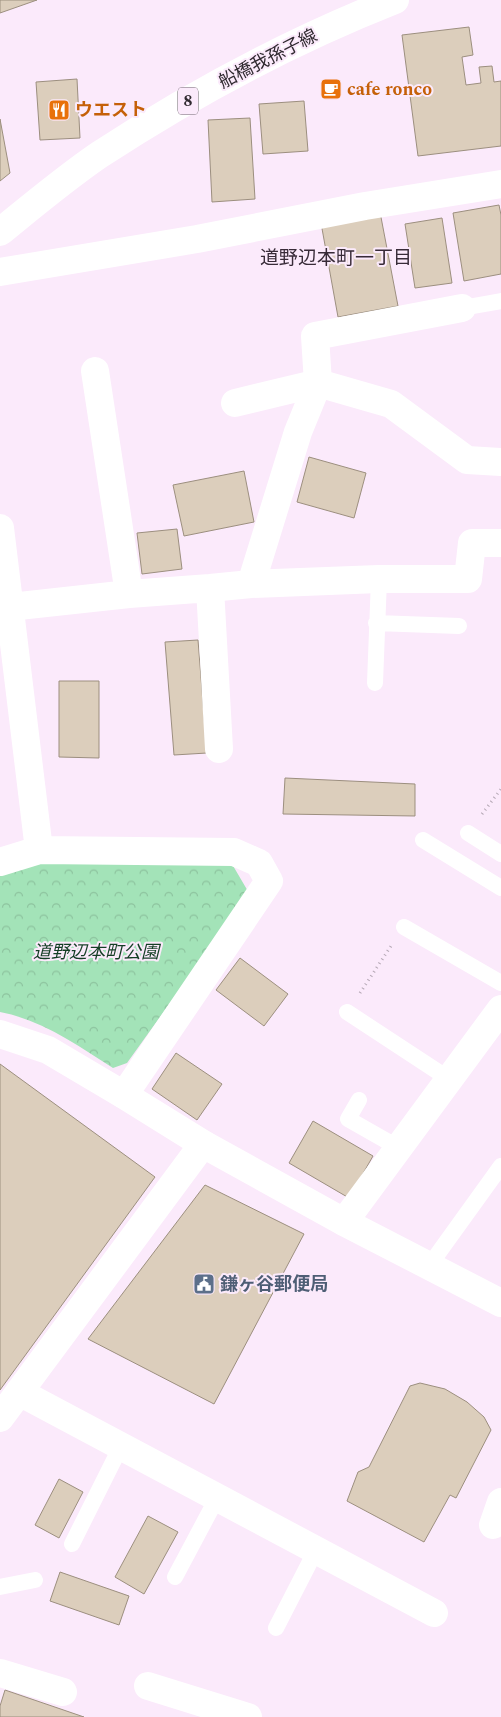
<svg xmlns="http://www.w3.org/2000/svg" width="501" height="1717" font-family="Spectral,'Noto Sans JP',serif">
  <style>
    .park { fill: url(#park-crowns) }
    .building { fill: #dccebc; stroke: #9c8f7f }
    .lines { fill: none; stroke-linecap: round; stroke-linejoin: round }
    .path { stroke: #b5a8b5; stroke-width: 3; stroke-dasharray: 1 4; stroke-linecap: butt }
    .lane { stroke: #fff; stroke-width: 16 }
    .street { stroke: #fff; stroke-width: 28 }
    .secondary { stroke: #fff; stroke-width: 28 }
    .primary { stroke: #fff; stroke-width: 28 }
    .labels { text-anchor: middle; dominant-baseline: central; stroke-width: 4; stroke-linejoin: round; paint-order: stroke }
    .shield { fill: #fbeafb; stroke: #6d646d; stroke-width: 1 }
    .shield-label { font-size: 16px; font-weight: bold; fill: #302a30 }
    .street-label { font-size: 18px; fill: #302a30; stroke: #fbeafb }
    .food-label { font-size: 18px; font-weight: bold; fill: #c56008; stroke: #fbeafb; text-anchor: start }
    .park-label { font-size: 18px; font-style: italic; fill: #143e25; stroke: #fbeafb }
    .service-label { font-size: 18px; font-weight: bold; fill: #4e5e75; stroke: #fbeafb; text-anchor: start }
    .neighbourhood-label { font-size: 19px; fill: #382b38; stroke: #fbeafb }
  </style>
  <defs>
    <pattern id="park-crowns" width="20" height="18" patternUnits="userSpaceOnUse" patternTransform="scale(1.25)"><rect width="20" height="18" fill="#a3e3b8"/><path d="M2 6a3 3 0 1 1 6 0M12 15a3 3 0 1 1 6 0" fill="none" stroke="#8dc39e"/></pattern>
  </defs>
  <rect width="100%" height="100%" fill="#fbeafb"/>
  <!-- park -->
  <path class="park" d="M 41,863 L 232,864 L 249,893 L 127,1063 L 113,1068 C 77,1045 42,1020 0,1012 L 0,874 Z"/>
  <!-- building -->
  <path class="building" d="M 0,0 L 37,0 L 0,13 Z
    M 469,27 L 473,55 L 462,57 L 466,85 L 481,83 L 479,67 L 492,66 L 494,82 L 501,81 L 501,146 L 418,156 L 402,35 Z
    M 77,79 L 80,138 L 40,140 L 36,82 Z
    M 304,101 L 308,151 L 263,154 L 259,104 Z
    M 250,118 L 255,199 L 212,202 L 208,120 Z
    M 0,119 L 10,173 L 0,181 Z
    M 499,205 L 501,215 L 501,274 L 464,281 L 453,213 Z
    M 380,212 L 398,306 L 338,317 L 321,223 Z
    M 442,218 L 452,283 L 415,288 L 405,224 Z
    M 309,457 L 366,473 L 354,518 L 297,502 Z
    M 244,471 L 254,522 L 184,536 L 173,485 Z
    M 177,529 L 182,569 L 142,574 L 137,533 Z
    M 198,640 L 207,753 L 174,755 L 165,642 Z
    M 59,681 L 99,681 L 99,758 L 59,757 Z
    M 285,778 L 415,784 L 415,816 L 283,814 Z
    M 240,958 L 288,994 L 264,1026 L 216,990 Z
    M 176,1053 L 222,1084 L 197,1120 L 152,1089 Z
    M 0,1064 L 155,1177 L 0,1390 Z
    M 313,1121 L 373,1156 L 349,1198 L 289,1163 Z
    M 205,1185 L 304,1234 L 214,1404 L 88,1339 Z
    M 420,1383 L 445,1389 L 467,1402 L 484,1417 L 491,1430 L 456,1498 L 450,1495 L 424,1542 L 347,1501 L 358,1472 L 369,1467 L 410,1386 Z
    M 59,1479 L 83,1492 L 59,1538 L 35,1525 Z
    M 148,1516 L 178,1532 L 144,1594 L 115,1577 Z
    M 60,1572 L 129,1596 L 119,1625 L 50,1601 Z
    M 5,1690 L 84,1717 L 0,1717 L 0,1706 Z"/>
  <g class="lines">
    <!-- path -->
    <path class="path" d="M 482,814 L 501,789
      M 360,993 L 391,946"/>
    <!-- lane -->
    <path class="lane" d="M 462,308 L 501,301
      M 376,623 L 459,626
      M 375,683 L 379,579
      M 468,833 L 501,854
      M 423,840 L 501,888
      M 404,927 L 501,983
      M 347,1012 L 449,1079
      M 359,1100 L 348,1119 L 399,1148
      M 429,1266 L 501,1166
      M 72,1544 L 121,1446
      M 175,1577 L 217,1498
      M 0,1587 L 35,1580
      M 276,1628 L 316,1550"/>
    <!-- street -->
    <path class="street" d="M 0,272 L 197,239 L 365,206 L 501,184
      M 462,308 L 315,336 L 318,383 L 391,404 L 467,460 L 501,462
      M 95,371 L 129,594
      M 235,403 L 318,383 L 298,432 L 251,584
      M 0,528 L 39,850
      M 210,588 L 219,749
      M 0,608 L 129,594 L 210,588 L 251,584 L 379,579 L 468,579 L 472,543 L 501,543
      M 0,862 L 39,850 L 234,852 L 259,863 L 269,881 L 124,1095
      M 344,1222 L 501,1009
      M 19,1392 L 434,1613
      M 0,1418 L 203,1144
      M 493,1525 L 501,1502
      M 0,1673 L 63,1692
      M 148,1686 L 248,1717"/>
    <!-- secondary -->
    <path class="secondary" d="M 0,1034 L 48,1050 L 124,1095 L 203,1144 L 344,1222 L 501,1303"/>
    <!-- primary -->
    <path class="primary" d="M 0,232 C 32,206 64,179 99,155 C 192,94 291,41 395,0"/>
  </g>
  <!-- icons -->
  <defs>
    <g id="cafe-square" transform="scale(1.125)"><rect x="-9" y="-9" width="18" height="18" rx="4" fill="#e8710a" stroke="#fbeafb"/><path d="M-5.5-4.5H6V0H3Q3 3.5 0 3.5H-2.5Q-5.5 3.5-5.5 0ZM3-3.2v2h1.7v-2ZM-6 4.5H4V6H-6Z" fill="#fff"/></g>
    <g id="restaurant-square" transform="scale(1.125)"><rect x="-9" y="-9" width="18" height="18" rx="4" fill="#e8710a" stroke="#fbeafb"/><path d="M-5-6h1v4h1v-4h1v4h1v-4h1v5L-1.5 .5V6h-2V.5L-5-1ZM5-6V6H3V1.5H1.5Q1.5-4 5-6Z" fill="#fff"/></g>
    <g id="civic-square" transform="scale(1.125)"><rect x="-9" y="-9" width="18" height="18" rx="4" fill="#5c6f8a" stroke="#fbeafb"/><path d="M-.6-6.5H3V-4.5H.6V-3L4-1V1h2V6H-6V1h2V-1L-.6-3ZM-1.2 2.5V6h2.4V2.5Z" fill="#fff"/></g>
  </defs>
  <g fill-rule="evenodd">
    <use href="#cafe-square" x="331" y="89"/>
    <use href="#restaurant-square" x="59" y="110"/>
    <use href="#civic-square" x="204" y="1284"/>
  </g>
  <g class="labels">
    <!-- shield labels -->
    <rect class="shield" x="178" y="87.5" width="20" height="27" rx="4"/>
    <g class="shield-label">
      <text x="188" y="101">8</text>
    </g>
    <!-- street labels -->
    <g class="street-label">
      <text transform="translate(268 59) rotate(-27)">船橋我孫子線</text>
    </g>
    <!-- food labels -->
    <g class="food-label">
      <text x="347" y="89">cafe ronco</text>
      <text x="75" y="110">ウエスト</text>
    </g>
    <!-- park labels -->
    <g class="park-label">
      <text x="96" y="952">道野辺本町公園</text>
    </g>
    <!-- service labels -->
    <g class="service-label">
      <text x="220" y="1284">鎌ヶ谷郵便局</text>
    </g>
    <!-- neighbourhood labels -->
    <g class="neighbourhood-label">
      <text x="336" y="258">道野辺本町一丁目</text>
    </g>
  </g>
</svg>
